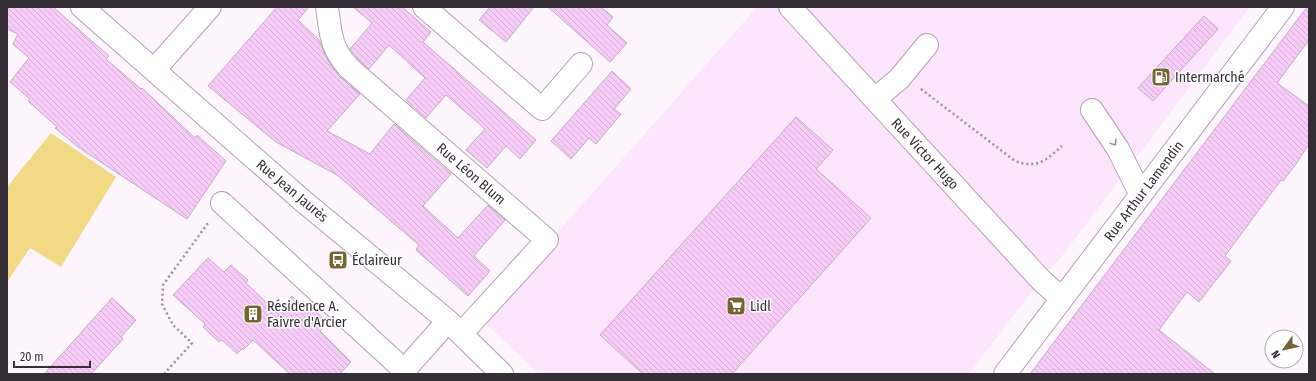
<svg xmlns="http://www.w3.org/2000/svg" width="1316" height="381" font-family="'Fira Sans Condensed',sans-serif">
  <style>
    .built { fill: #fde6fd }
    .green { fill: #f2d985 }
    .building { fill: url(#building-back-hatch); stroke: #c3adc3 }
    .lines { fill: none; stroke-linecap: round; stroke-linejoin: round }
    .minor-casing { stroke: #b39eb3; stroke-width: 24 }
    .path { stroke: #989098; stroke-width: 2.5; stroke-dasharray: 2 3; stroke-linecap: butt }
    .minor { stroke: #fff; stroke-width: 22 }
    .oneway { stroke: #9a969a }
    .labels { text-anchor: middle; dominant-baseline: central; stroke-width: 3; stroke-linejoin: round; paint-order: stroke }
    .poi-label { font-size: 14px; fill: #362e36; stroke: #fff; text-anchor: start }
    .street-label { font-size: 14px; fill: #362e36; stroke: #fff }
  </style>
  <defs>
    <pattern id="building-back-hatch" width="6" height="6" patternUnits="userSpaceOnUse"><rect width="6" height="6" fill="#f7ccf8"/><path d="M-1 5l2 2M0 0l6 6M5-1l2 2" fill="none" stroke="#d4b0d5"/></pattern>
  </defs>
  <rect width="100%" height="100%" fill="#fef5fe"/>
  <!-- built -->
  <path class="built" d="M 757,7 L 1250,7 L 1062,256 L 1023,303 L 969,374 L 539,374 L 481,319 Z"/>
  <!-- green -->
  <path class="green" d="M 51,133 L 116,177 L 61,267 L 30,248 L 7,282 L 7,187 Z"/>
  <!-- building -->
  <path class="building" d="M 7,7 L 53,7 L 109,56 L 106,59 L 141,89 L 142,88 L 195,138 L 197,135 L 226,161 L 187,219 L 78,147 L 55,128 L 57,127 L 28,101 L 30,99 L 10,82 L 29,58 L 13,44 L 18,34 L 7,29 Z
    M 277,7 L 309,7 L 298,20 L 319,40 L 327,59 L 339,76 L 360,94 L 327,131 L 370,154 L 394,124 L 451,174 L 423,206 L 458,238 L 488,205 L 505,220 L 474,256 L 490,271 L 468,296 L 416,250 L 419,245 L 337,175 L 276,142 L 208,86 Z
    M 353,7 L 402,7 L 431,32 L 423,42 L 536,140 L 520,159 L 506,146 L 487,168 L 466,150 L 485,129 L 446,95 L 426,118 L 406,100 L 425,78 L 389,45 L 369,69 L 358,59 L 350,49 L 372,23 Z
    M 490,7 L 534,7 L 506,42 L 479,20 Z
    M 548,7 L 601,7 L 613,17 L 607,25 L 627,43 L 610,62 Z
    M 1307,7 L 1309,7 L 1309,40 L 1277,83 L 1309,106 L 1309,144 L 1296,164 L 1283,181 L 1281,180 L 1225,256 L 1231,261 L 1199,302 L 1187,292 L 1159,330 L 1215,374 L 1030,374 Z
    M 1204,16 L 1218,29 L 1153,101 L 1138,88 Z
    M 612,71 L 631,89 L 614,109 L 621,114 L 596,144 L 589,138 L 571,159 L 551,141 Z
    M 796,117 L 833,150 L 816,169 L 871,218 L 732,374 L 643,374 L 600,335 Z
    M 208,258 L 224,272 L 231,265 L 248,280 L 246,283 L 277,313 L 292,296 L 307,311 L 311,307 L 328,323 L 320,331 L 351,362 L 340,374 L 290,374 L 253,340 L 243,350 L 242,349 L 237,354 L 222,340 L 219,342 L 203,327 L 205,324 L 173,295 Z
    M 112,298 L 136,320 L 121,337 L 123,339 L 91,374 L 44,374 Z"/>
  <g class="lines">
    <!-- minor casing -->
    <g class="minor-casing">
      <path id="minor" d="M 82,7 L 303,201 L 448,321 L 502,374
        M 327,7 C 331,34 330,47 349,68 L 547,240 L 461,334
        M 424,7 L 542,109 L 581,64
        M 790,7 L 1041,280 L 1062,299
        M 154,70 L 210,7
        M 875,99 L 899,79 L 927,45
        M 1092,110 L 1118,149 L 1141,195
        M 222,203 L 404,370
        M 401,374 L 448,321
        M 1005,374 L 1283,7"/>
    </g>
    <!-- path -->
    <path class="path" d="M 921,89 L 1015,161 C 1037,169 1045,161 1062,146
      M 164,374 L 192,343 L 173,325 L 162,304 L 163,285 L 208,223"/>
    <!-- minor -->
    <use href="#minor" class="minor"/>
  </g>
  <!-- one-way arrows -->
  <defs><path id="oneway-chevron" d="M-2-3.5L2.5 0L-2 3.5" fill="none" stroke-width="1.6" stroke-linecap="round" stroke-linejoin="round"/></defs>
  <use class="oneway" href="#oneway-chevron" transform="translate(1114 143) rotate(57)"/>
  <!-- icons -->
  <defs>
    <g id="fuel-square" transform="scale(1)"><rect x="-9" y="-9" width="18" height="18" rx="4" fill="#746533" stroke="#fff"/><path d="M-5.5-6h7V0h2V4h1.3V-2.5L3-4.5l.8-.8L6-3V5H2.5V1h-1V6h-7ZM-4.2-4.7v3.2H.2V-4.7Z" fill="#fff"/></g>
    <g id="bus-square" transform="scale(1)"><rect x="-9" y="-9" width="18" height="18" rx="4" fill="#746533" stroke="#fff"/><path d="M-5-6H5V4H4V6H2V4H-2V6H-4V4H-5ZM-3.5-4V0h7V-4ZM-3.5 1.2v1.5H-2V1.2ZM2 1.2v1.5H3.5V1.2Z" fill="#fff"/></g>
    <g id="supermarket-square" transform="scale(1)"><rect x="-9" y="-9" width="18" height="18" rx="4" fill="#746533" stroke="#fff"/><path d="M-6-5.5h2.5l.6 2H6L4.5 2H-2.5L-4.4-4H-6ZM-1.5 3.2a1.3 1.3 0 1 0 .1 0ZM3 3.2a1.3 1.3 0 1 0 .1 0Z" fill="#fff"/></g>
    <g id="building-square" transform="scale(1)"><rect x="-9" y="-9" width="18" height="18" rx="4" fill="#746533" stroke="#fff"/><path d="M-4-6H4V6H1V3H-1V6H-4ZM-2.5-4.3h1.7v1.8h-1.7ZM.8-4.3h1.7v1.8H.8ZM-2.5-1h1.7V.8h-1.7ZM.8-1h1.7V.8H.8Z" fill="#fff"/></g>
  </defs>
  <g fill-rule="evenodd">
    <use href="#fuel-square" x="1161" y="77"/>
    <use href="#bus-square" x="338" y="260"/>
    <use href="#supermarket-square" x="736" y="306"/>
    <use href="#building-square" x="253" y="314"/>
  </g>
  <g class="labels">
    <!-- poi labels -->
    <g class="poi-label">
      <text x="1175" y="77">Intermarché</text>
      <text x="352" y="260">Éclaireur</text>
      <text x="267" y="306">Résidence A.<tspan x="267" dy="16">Faivre d'Arcier</tspan></text>
      <text x="750" y="306">Lidl</text>
    </g>
    <!-- street labels -->
    <g class="street-label">
      <text transform="translate(925 154) rotate(47)">Rue Victor Hugo</text>
      <text transform="translate(471 174) rotate(41)">Rue Léon Blum</text>
      <text transform="translate(292 191) rotate(40)">Rue Jean Jaurès</text>
      <text transform="translate(1144 191) rotate(-53)">Rue Arthur Lamendin</text>
    </g>
  </g>
  <!-- border -->
  <rect width="1316" height="381" fill="none" stroke="#362e36" stroke-width="16"/>
  <!-- north arrow -->
  <g transform="translate(1284 349) rotate(237)"><circle r="19" fill="#ffffff" stroke="#afabaf"/>
  <path d="M0-3L7 15L0 10L-7 15Z" fill="#746533"/>
  <text y="-6" font-size="11" font-weight="bold" text-anchor="middle" fill="#362e36">N</text>
  </g>
  <!-- scale -->
  <path d="M14 361v6h76v-6" fill="none" stroke="#362e36" stroke-width="2"/>
  <text x="20" y="361" font-size="12" fill="#362e36" stroke="#ffffff" stroke-width="3" paint-order="stroke">20 m</text>
</svg>
